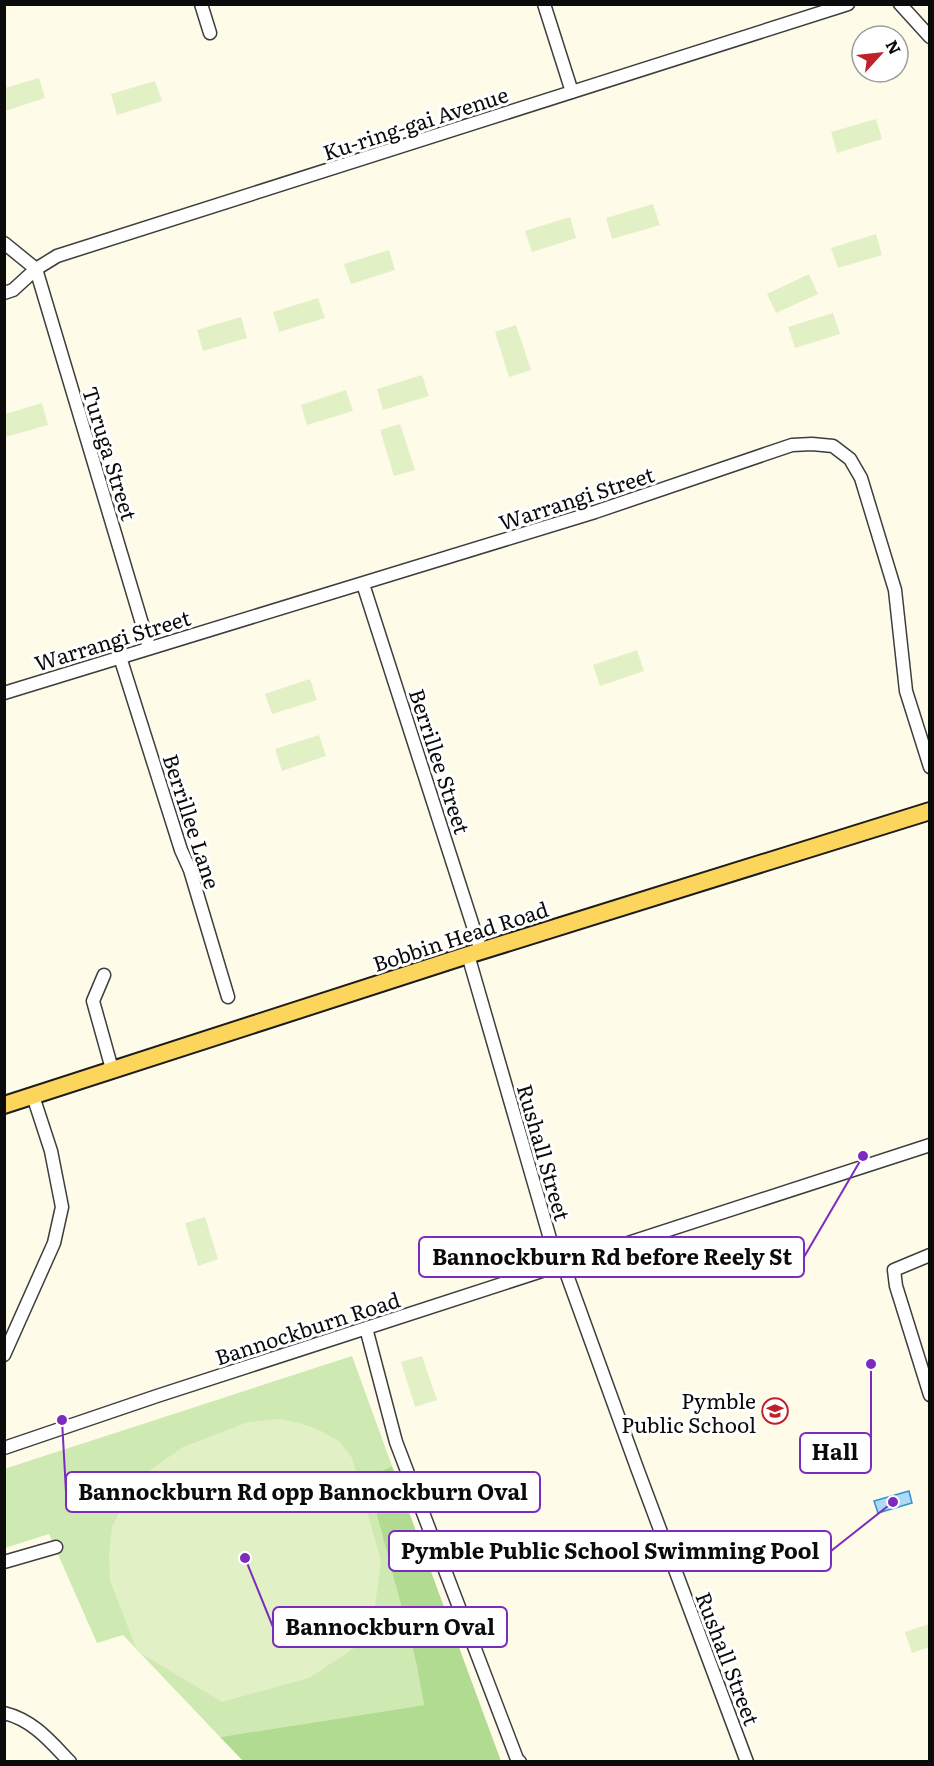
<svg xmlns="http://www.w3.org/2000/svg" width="934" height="1766" font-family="Literata,serif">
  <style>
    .green { fill: #cfe9b3 }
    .forest { fill: #b2db92 }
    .pitch { fill: #e1f0c5 }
    .water { fill: #addbf7; stroke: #3291d0; stroke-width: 1.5 }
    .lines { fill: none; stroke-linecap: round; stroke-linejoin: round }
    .minor-casing { stroke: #3e3e3e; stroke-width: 15 }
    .major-casing { stroke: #1c1c1c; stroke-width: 20 }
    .minor { stroke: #fff; stroke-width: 12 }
    .major { stroke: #fcd55c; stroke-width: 16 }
    .labels { text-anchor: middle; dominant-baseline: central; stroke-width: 6; stroke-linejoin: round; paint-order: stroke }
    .street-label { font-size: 21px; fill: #0b0b0b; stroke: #fff }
    .poi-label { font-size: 21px; fill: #0b0b0b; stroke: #fff; text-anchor: end }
    .leader { fill: none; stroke: #7b2cbf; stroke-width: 2 }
    .callout-dot { fill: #7b2cbf; stroke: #fff; stroke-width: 2 }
    .callout { fill: #fff; stroke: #7b2cbf; stroke-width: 2 }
    .callout-label { font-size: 22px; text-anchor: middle; font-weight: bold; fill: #0b0b0b }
  </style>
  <rect width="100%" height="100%" fill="#fffbe9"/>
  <!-- green -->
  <path class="green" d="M 352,1356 L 392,1466 L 367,1478 L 416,1662 L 424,1705 L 220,1737 L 123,1635 L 97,1643 L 49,1534 L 5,1548 L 4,1469 Z"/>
  <!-- forest -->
  <path class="forest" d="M 392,1466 L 501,1761 L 243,1761 L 220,1737 L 424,1705 L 416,1662 L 367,1478 Z"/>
  <!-- pitch -->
  <path class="pitch" d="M 39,78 L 45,98 L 5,111 L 5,88 Z
    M 155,81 L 162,101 L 117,115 L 111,94 Z
    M 876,119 L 882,139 L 837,153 L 831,132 Z
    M 653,204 L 660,225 L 612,239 L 606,218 Z
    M 570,217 L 576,238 L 532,252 L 525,231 Z
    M 876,234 L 882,255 L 838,268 L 831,248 Z
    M 389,250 L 395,270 L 351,284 L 344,264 Z
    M 809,274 L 818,294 L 776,313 L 767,294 Z
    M 318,298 L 325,318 L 279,332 L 273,312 Z
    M 833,313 L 840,334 L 795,348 L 788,327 Z
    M 241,317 L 247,338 L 203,351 L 197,330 Z
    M 516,325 L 531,370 L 509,377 L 495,332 Z
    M 422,375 L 429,396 L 383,410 L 377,389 Z
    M 346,390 L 353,411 L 307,425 L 301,405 Z
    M 42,403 L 48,425 L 5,437 L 5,414 Z
    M 400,424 L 415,470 L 394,476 L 380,430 Z
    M 637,650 L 644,671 L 600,686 L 593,665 Z
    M 310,679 L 317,700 L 272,714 L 265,694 Z
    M 319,735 L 326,756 L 282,771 L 275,749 Z
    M 205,1217 L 218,1259 L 198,1266 L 185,1223 Z
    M 422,1356 L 437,1400 L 415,1407 L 401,1362 Z
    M 280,1419 L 300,1423 L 319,1430 L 339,1441 L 352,1458 L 381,1561 L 371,1637 L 309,1678 L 222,1702 L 137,1651 L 110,1580 L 109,1554 L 112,1527 L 132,1486 L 153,1468 L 183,1447 L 248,1422 Z
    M 929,1624 L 929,1647 L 912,1653 L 905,1632 Z"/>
  <!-- water -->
  <path class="water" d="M 909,1491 L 912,1503 L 878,1513 L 874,1501 Z"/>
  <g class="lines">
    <!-- minor casing -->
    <g class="minor-casing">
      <path id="minor" d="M 201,4 L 210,33
        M 544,4 L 572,92
        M 900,4 L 930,37
        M 4,243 L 36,269
        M 36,269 L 149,647
        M 4,293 L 13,290 L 36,269 L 57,256 L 848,4
        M 363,584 L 481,951
        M 120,657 L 181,850 L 190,870 L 228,997
        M 4,693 L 595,512 L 792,445 L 812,444 L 833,446 L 850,459 L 861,478 L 895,590 L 906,691 L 930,767
        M 468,955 L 551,1242 L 563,1264 L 637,1468 L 747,1762
        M 104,975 L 93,1001 L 112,1069
        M 930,1255 L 894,1270 L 896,1286 L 930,1395
        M 366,1328 L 396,1442 L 517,1759 L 520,1762
        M 4,1355 L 54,1243 L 62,1207 L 51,1151 L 33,1096
        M 4,1448 L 157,1396 L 930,1145
        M 4,1562 L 56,1547
        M 4,1713 C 33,1720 50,1741 70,1762"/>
    </g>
    <!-- major casing -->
    <g class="major-casing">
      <path id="major" d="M 4,1105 L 468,955 L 930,811"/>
    </g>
    <!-- minor -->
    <use href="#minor" class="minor"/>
    <!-- major -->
    <use href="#major" class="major"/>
  </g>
  <!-- icons -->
  <defs>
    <g id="school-ring" transform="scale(1.35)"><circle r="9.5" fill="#fff" stroke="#be2128" stroke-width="1.5"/><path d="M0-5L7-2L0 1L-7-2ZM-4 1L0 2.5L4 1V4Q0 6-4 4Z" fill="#be2128"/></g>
  </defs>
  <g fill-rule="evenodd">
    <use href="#school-ring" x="775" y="1411"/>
  </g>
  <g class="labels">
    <!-- street labels -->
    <g class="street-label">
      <text transform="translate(415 122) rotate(-18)">Ku-ring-gai Avenue</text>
      <text transform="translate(111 453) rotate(73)">Turuga Street</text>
      <text transform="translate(576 497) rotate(-18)">Warrangi Street</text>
      <text transform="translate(112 639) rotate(-17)">Warrangi Street</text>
      <text transform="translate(441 761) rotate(72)">Berrillee Street</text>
      <text transform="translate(193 821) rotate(72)">Berrillee Lane</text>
      <text transform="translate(460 935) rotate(-18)">Bobbin Head Road</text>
      <text transform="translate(545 1152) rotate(74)">Rushall Street</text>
      <text transform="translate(307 1327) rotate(-18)">Bannockburn Road</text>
      <text transform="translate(729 1658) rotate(69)">Rushall Street</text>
    </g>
    <!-- poi labels -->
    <g class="poi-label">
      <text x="756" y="1399">Pymble<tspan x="756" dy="24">Public School</tspan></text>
    </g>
  </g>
  <!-- callouts -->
  <path class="leader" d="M863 1156L804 1257M871 1364L871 1453M62 1420L66 1492M893 1502L831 1551M245 1558L273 1627"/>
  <g class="callout-dot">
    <circle cx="863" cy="1156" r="6"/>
    <circle cx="871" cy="1364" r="6"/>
    <circle cx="62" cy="1420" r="6"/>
    <circle cx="893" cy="1502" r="6"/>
    <circle cx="245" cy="1558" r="6"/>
  </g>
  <g class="callout">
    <rect x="419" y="1237" width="385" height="40" rx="6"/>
    <rect x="800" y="1433" width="71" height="40" rx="6"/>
    <rect x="66" y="1472" width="474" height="40" rx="6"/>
    <rect x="389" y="1531" width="442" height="40" rx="6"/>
    <rect x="273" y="1607" width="234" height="40" rx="6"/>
  </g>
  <g class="callout-label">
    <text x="612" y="1265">Bannockburn Rd before Reely St</text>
    <text x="835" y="1460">Hall</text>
    <text x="303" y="1500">Bannockburn Rd opp Bannockburn Oval</text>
    <text x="610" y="1559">Pymble Public School Swimming Pool</text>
    <text x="390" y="1635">Bannockburn Oval</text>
  </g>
  <!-- border -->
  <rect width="934" height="1766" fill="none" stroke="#0b0b0b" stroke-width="12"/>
  <!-- north arrow -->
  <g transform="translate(880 54) rotate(63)"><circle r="28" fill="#ffffff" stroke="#9d9d9d" stroke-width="1.5"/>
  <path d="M0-4.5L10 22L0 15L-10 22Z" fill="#be2128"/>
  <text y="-9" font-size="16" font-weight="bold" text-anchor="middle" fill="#0b0b0b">N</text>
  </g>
</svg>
